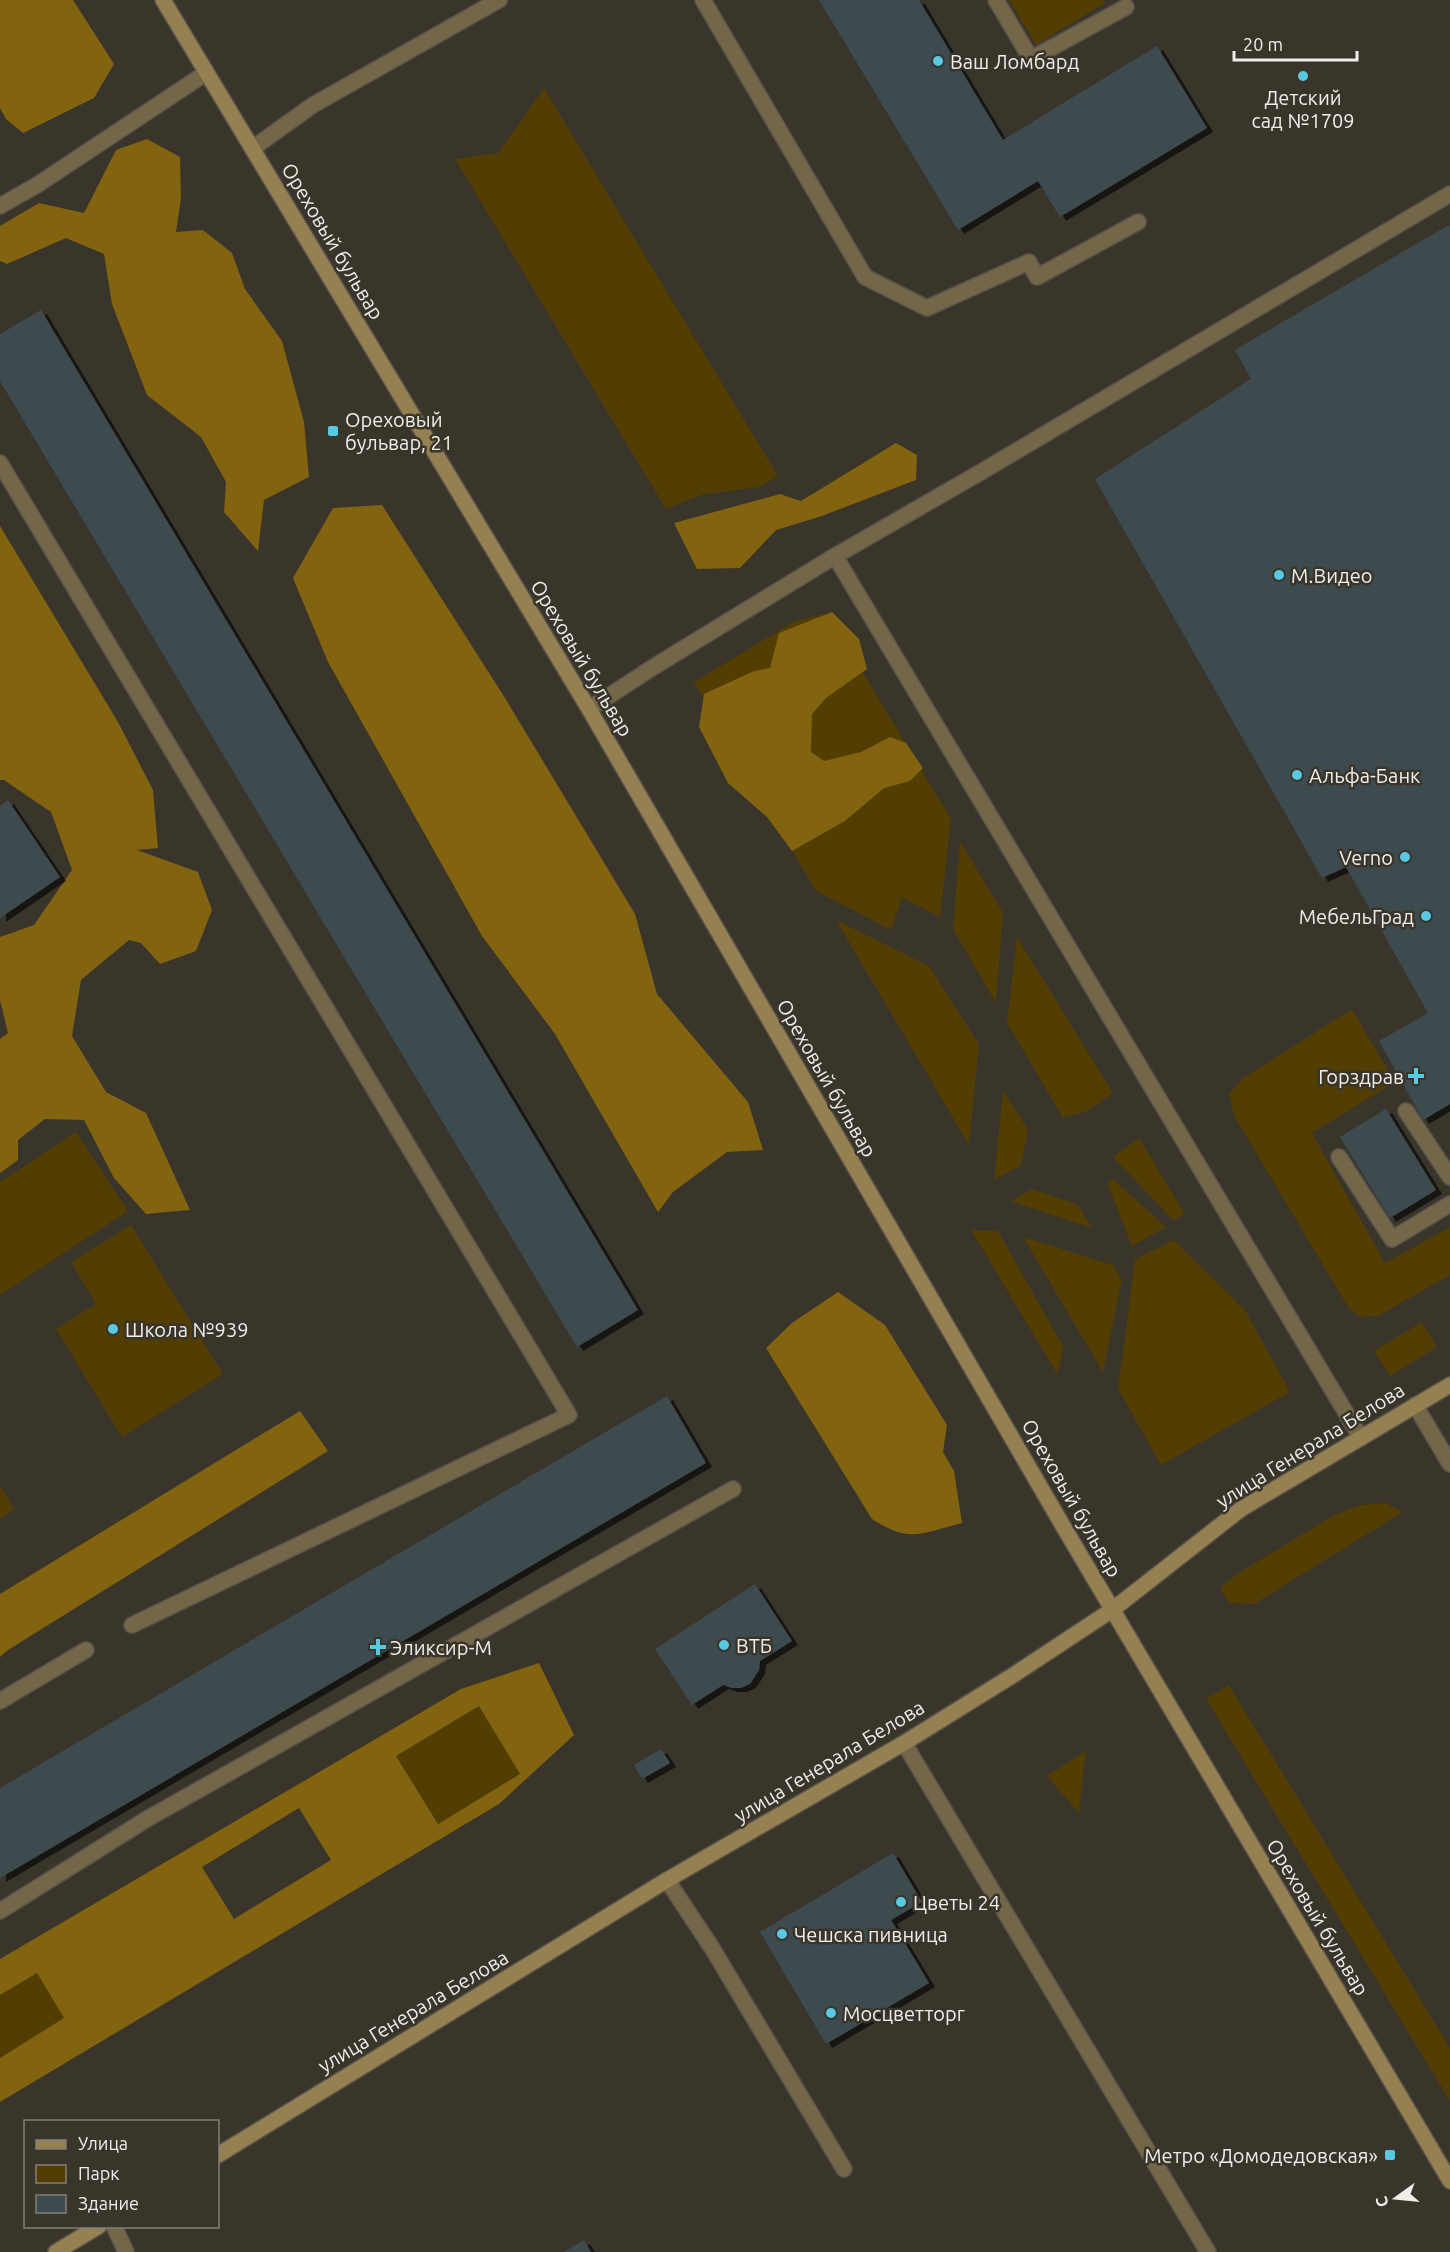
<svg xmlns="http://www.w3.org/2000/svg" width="1450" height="2252" font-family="Ubuntu,sans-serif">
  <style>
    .green { fill: #523d03 }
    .forest { fill: #816310; fill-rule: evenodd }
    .building { fill: #3d4b4f; filter: url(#shadow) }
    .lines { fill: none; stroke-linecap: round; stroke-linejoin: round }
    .lane-casing { stroke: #575249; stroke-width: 18 }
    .secondary-casing { stroke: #575249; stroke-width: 18 }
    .lane { stroke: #736649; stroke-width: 15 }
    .secondary { stroke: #958052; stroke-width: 15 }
    .poi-dot { fill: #58c9e3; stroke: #3a352b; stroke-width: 2 }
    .labels { text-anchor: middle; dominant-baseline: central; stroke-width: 5; stroke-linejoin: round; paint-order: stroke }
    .poi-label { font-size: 20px; fill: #f0ede6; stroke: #3a352b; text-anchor: start }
    .street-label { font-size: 20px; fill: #f0ede6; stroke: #3a352b }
  </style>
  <defs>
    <filter id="shadow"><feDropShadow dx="6" dy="4" stdDeviation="0" flood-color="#0009"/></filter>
  </defs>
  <rect width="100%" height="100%" fill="#3a352b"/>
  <!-- green -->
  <path class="green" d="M 1009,0 L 1103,0 L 1105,3 L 1036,45 Z
    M 544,88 L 778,476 L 759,487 L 701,495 L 666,509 L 455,159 L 498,153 Z
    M 822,614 L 831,619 L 951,819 L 940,917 L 902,898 L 891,930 L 816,891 L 694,682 L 795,621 Z
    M 960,841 L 1003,913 L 996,1003 L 953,929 Z
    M 836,920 L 929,966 L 979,1044 L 969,1145 Z
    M 1017,937 L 1113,1093 L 1087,1111 L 1063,1118 L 1007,1023 Z
    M 1352,1009 L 1395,1082 L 1312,1133 L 1385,1263 L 1450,1227 L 1450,1275 L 1378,1316 L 1360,1317 L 1348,1307 L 1234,1116 L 1229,1094 L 1243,1078 Z
    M 1003,1090 L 1028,1130 L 1021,1165 L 994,1180 Z
    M 76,1132 L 128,1211 L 0,1295 L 0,1182 Z
    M 1139,1138 L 1185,1214 L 1173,1220 L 1113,1157 Z
    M 1113,1179 L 1166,1227 L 1132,1246 L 1107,1183 Z
    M 1032,1189 L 1077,1204 L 1092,1228 L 1011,1201 Z
    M 131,1225 L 223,1374 L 122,1437 L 56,1329 L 96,1304 L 71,1262 Z
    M 971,1230 L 998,1231 L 1064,1348 L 1057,1374 Z
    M 1023,1237 L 1113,1265 L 1122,1280 L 1103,1372 Z
    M 1174,1240 L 1245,1310 L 1290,1392 L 1161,1465 L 1118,1389 L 1135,1259 Z
    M 1422,1322 L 1437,1347 L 1390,1376 L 1374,1351 Z
    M 0,1486 L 14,1509 L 0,1519 Z
    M 1386,1503 L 1403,1512 L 1254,1604 L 1229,1603 L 1220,1588 L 1237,1574 L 1334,1515 L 1360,1505 Z
    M 1229,1685 L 1450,2048 L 1450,2101 L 1206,1699 Z
    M 479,1706 L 520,1774 L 438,1824 L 396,1756 Z
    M 1086,1751 L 1079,1813 L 1047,1776 Z
    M 37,1973 L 65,2018 L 0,2058 L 0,1995 Z"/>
  <!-- forest -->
  <path class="forest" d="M 0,0 L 73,0 L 114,64 L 94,98 L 23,133 L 6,119 L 0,108 Z
    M 147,139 L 180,157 L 181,198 L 176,232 L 203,230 L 232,253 L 245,289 L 282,341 L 304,422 L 309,477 L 264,500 L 258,551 L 224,512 L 226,482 L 201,437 L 147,395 L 112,304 L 104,254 L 66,238 L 7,264 L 0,261 L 0,226 L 39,203 L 84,213 L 116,150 Z
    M 896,443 L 917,455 L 916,480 L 819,517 L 776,530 L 740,568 L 697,569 L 674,523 L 780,494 L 801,501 Z
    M 382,505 L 505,698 L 635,914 L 657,994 L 748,1102 L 763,1150 L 727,1152 L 673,1192 L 658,1212 L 555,1034 L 482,936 L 328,662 L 293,578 L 333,508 Z
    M 0,526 L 118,722 L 153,790 L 158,848 L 137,850 L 198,872 L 212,910 L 196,951 L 160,964 L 141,943 L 129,940 L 81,980 L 72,1036 L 106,1092 L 146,1113 L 190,1210 L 146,1214 L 114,1178 L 84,1120 L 45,1119 L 18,1140 L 18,1160 L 0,1173 L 0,1039 L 8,1033 L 0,1000 L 0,937 L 34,925 L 72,870 L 51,812 L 4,780 L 0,780 Z
    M 832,612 L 859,639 L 867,669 L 826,698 L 812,714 L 811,752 L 824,761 L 861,752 L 890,737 L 906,743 L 923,768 L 910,781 L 884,788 L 845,821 L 792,851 L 767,817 L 728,783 L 699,727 L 704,694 L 754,671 L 770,668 L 779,633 Z
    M 838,1292 L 885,1325 L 947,1425 L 943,1452 L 954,1471 L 962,1523 C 922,1533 910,1544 872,1519 L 766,1348 L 792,1323 Z
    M 300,1411 L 328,1451 L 8,1650 L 0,1657 L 0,1594 Z
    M 539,1663 L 574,1735 L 499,1804 L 0,2102 L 0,2058 L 64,2018 L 37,1973 L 0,1995 L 0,1959 L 461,1689 ZM 479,1706 L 520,1774 L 438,1824 L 396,1756 ZM 299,1808 L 331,1860 L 234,1919 L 202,1867 Z"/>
  <!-- building -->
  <path class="building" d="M 819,0 L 919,0 L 1003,140 L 1157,46 L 1207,128 L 1060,217 L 1038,181 L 958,230 Z
    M 1447,226 L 1450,226 L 1450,1104 L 1423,1120 L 1379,1041 L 1428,1013 L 1346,867 L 1322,878 L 1095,479 L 1251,379 L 1235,350 Z
    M 41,310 L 638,1310 L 577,1347 L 0,381 L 0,334 Z
    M 8,800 L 60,877 L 0,918 L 0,806 Z
    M 1386,1109 L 1436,1190 L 1390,1218 L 1340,1137 Z
    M 667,1396 L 706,1463 L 0,1878 L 0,1788 Z
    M 755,1584 L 792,1641 L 760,1661 L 759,1670 L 750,1684 L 741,1688 L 732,1688 L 723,1685 L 692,1705 L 655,1649 Z
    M 661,1749 L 670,1763 L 642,1779 L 634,1765 Z
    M 893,1853 L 922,1902 L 891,1920 L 929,1983 L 826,2044 L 760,1932 Z
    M 584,2240 L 591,2252 L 564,2252 Z"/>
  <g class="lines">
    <!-- lane casing -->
    <g class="lane-casing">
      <path id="lane" d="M 703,0 L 865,277 L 927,308 L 1029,262 L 1037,277 L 1138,222
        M 996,0 L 1031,59 L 1126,7
        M 253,148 L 313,105 L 499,0
        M 0,206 L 37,185 L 206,73
        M 0,463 L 569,1415 L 132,1625
        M 835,556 L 1361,1438
        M 589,709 L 655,666 L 835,556 L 981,472 L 1450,194
        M 1406,1111 L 1450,1177
        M 1339,1157 L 1392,1239 L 1450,1204
        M 1415,1405 L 1450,1464
        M 0,1701 L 86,1650
        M 904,1743 L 1208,2252
        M 667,1880 L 712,1948 L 844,2169
        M 0,1911 L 147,1819 L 733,1489
        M 114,2226 L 126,2252"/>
    </g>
    <!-- secondary casing -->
    <g class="secondary-casing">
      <path id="secondary" d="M 163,0 L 589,709 L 1063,1526 L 1450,2181
        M 218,2155 L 667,1880 L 904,1743 L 1015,1674 L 1112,1610 L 1241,1509 L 1450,1385
        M 56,2252 L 99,2226"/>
    </g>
    <!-- lane -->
    <use href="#lane" class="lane"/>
    <!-- secondary -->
    <use href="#secondary" class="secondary"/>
  </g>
  <!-- markers -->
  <g class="poi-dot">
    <circle cx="938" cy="61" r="6"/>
    <circle cx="1303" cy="76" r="6"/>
    <rect x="327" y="425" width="12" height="12" rx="3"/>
    <circle cx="1279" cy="575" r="6"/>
    <circle cx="1297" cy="775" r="6"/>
    <circle cx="1405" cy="857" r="6"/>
    <circle cx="1426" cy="916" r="6"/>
    <path d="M1413 1067h6v6h6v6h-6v6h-6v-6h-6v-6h6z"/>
    <circle cx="113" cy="1329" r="6"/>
    <circle cx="724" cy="1645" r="6"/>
    <path d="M375 1638h6v6h6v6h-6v6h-6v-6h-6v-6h6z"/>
    <circle cx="901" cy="1902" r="6"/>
    <circle cx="782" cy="1934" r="6"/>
    <circle cx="831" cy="2013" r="6"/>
    <rect x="1384" y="2149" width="12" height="12" rx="3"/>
  </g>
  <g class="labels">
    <!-- poi labels -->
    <g class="poi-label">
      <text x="950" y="61">Ваш Ломбард</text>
      <text x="1303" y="97" text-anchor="middle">Детский<tspan x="1303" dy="23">сад №1709</tspan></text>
      <text x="345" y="419">Ореховый<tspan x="345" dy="23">бульвар, 21</tspan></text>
      <text x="1291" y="575">М.Видео</text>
      <text x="1309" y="775">Альфа-Банк</text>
      <text x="1393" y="857" text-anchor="end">Verno</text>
      <text x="1414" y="916" text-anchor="end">МебельГрад</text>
      <text x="1404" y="1076" text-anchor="end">Горздрав</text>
      <text x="125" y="1329">Школа №939</text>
      <text x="736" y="1645">ВТБ</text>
      <text x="390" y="1647">Эликсир-М</text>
      <text x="913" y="1902">Цветы 24</text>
      <text x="794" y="1934">Чешска пивница</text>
      <text x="843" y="2013">Мосцветторг</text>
      <text x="1378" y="2155" text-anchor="end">Метро «Домодедовская»</text>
    </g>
    <!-- street labels -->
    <g class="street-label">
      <text transform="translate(333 241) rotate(59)">Ореховый бульвар</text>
      <text transform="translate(582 658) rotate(59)">Ореховый бульвар</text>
      <text transform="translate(827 1078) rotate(60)">Ореховый бульвар</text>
      <text transform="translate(1310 1445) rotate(-32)">улица Генерала Белова</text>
      <text transform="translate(1072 1498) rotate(60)">Ореховый бульвар</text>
      <text transform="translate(829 1761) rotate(-31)">улица Генерала Белова</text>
      <text transform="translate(1318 1917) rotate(59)">Ореховый бульвар</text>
      <text transform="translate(413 2011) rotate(-31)">улица Генерала Белова</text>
    </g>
  </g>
  <!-- legend -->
  <rect x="24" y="2120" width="195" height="108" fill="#3a352b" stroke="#837f76" stroke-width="1.5"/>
  <rect x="36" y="2140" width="30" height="9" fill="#958052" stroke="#837f76" stroke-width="1.5"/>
  <text x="78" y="2150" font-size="18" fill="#f0ede6">Улица</text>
  <rect x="36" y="2165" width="30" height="18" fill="#523d03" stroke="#837f76" stroke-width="1.5"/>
  <text x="78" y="2180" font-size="18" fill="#f0ede6">Парк</text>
  <rect x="36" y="2195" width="30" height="18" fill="#3d4b4f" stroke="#837f76" stroke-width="1.5"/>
  <text x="78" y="2210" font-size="18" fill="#f0ede6">Здание</text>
  <!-- north arrow -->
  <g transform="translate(1396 2198) rotate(255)" stroke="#3a352b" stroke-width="4.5" paint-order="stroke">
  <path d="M0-4.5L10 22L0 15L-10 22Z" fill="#f0ede6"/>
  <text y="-9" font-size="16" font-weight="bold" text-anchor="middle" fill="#f0ede6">С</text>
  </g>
  <!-- scale -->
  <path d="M1234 51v9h123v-9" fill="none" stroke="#f0ede6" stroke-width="3"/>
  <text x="1243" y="51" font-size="18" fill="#f0ede6" stroke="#3a352b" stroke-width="4.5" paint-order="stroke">20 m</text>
</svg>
